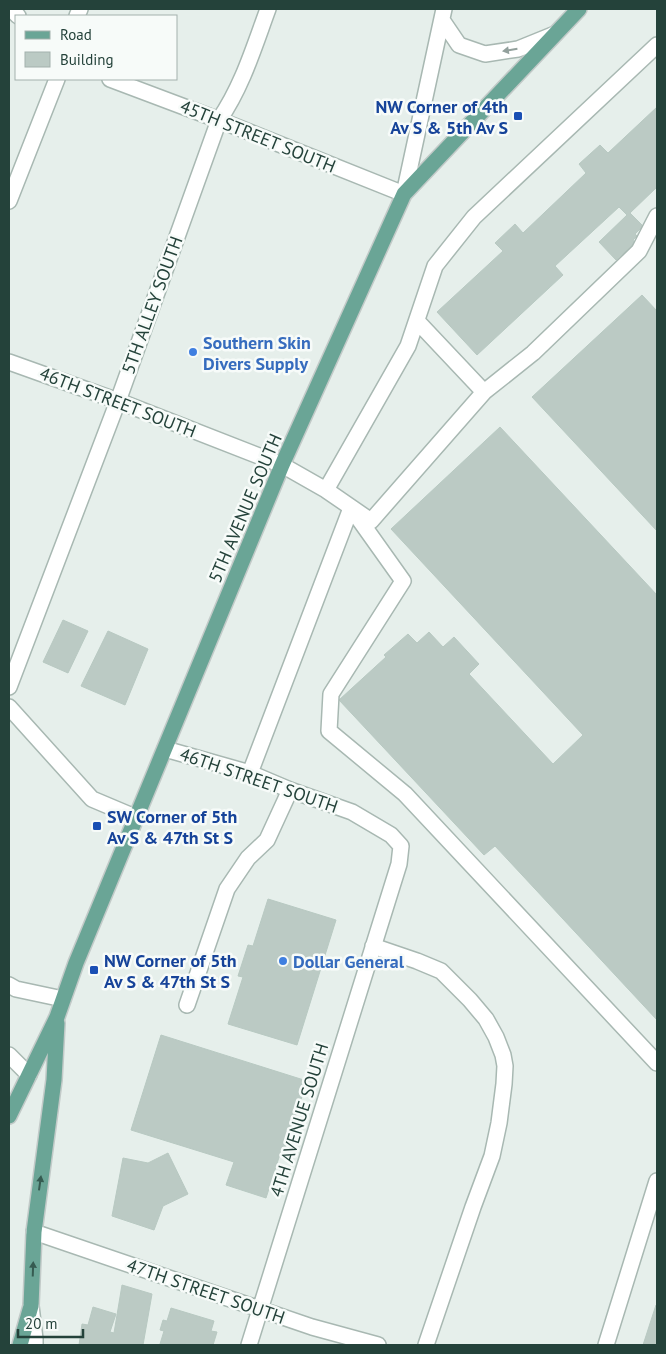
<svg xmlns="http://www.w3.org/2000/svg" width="666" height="1354" font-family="'PT Sans',sans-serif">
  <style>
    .building { fill: #bbcac4; stroke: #b8c9c2 }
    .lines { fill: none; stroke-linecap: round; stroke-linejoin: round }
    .minor-casing { stroke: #a8b8b2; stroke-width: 18 }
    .major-casing { stroke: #c2cac8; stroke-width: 18 }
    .minor { stroke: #fff; stroke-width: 15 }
    .major { stroke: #6aa596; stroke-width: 15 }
    .oneway { fill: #92a09c }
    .oneway2 { fill: #365b51 }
    .transit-dot { fill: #1a4fb4; stroke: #f7fbf9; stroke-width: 2 }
    .shop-dot { fill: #3f7fe0; stroke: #f7fbf9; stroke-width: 2 }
    .labels { text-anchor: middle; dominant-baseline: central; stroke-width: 5; stroke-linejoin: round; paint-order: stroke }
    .transit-label { font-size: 18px; font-weight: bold; fill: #164399; stroke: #f7fbf9; text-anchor: start }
    .street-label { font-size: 18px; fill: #24423a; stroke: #f7fbf9 }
    .shop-label { font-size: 18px; font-weight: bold; fill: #366cbe; stroke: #f7fbf9; text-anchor: start }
  </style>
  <rect width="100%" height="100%" fill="#e6efeb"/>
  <!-- building -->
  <path class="building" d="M 657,107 L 657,187 L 630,213 L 643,226 L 635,234 L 637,236 L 633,240 L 635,243 L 616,260 L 599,242 L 627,215 L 619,207 L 555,266 L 563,275 L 477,355 L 437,312 L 503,251 L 495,243 L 515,224 L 523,233 L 586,173 L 579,164 L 600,145 L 608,153 Z
    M 642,295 L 657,311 L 657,531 L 532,397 Z
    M 500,427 L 657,595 L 657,1020 L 495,846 L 484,855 L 339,700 L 386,657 L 384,655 L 408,634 L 417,643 L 429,632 L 443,647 L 454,637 L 479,664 L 469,674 L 553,764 L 583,735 L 391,529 Z
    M 63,620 L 88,631 L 68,673 L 43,662 Z
    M 108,631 L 148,649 L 125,705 L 81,686 Z
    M 268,899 L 336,920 L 297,1045 L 228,1024 L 243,977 L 238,976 L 248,945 L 253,946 Z
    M 161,1035 L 307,1081 L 284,1152 L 281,1151 L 266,1198 L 226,1185 L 234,1162 L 131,1130 Z
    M 168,1153 L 188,1194 L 163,1206 L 154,1230 L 112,1216 L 123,1158 L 148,1163 Z
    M 122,1285 L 152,1294 L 143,1345 L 79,1345 L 82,1324 L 88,1325 L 93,1307 L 116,1314 L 110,1332 L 114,1333 Z
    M 656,1305 L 657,1306 L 657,1345 L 643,1345 Z
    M 171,1308 L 214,1321 L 211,1331 L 217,1332 L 213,1345 L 160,1344 L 164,1331 L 160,1330 L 163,1320 L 167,1321 Z"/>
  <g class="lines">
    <!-- minor casing -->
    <g class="minor-casing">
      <path id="minor" d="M 11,9 L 18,16
        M 77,16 L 80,9
        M 442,20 L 459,45 L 485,54 L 518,49 L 555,34
        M 110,79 L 219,120 L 404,194 L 444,9
        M 9,201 L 57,79
        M 9,362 L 118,401 L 282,465 L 326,490 L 371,521 L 484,392 L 417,321
        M 484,392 L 533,353 L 639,251 L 657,216
        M 326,490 L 408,346 L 435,266 L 474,217 L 657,45
        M 351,508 L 403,581 L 331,694 L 329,731 L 405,794 L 657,1063
        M 9,687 L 118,401 L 219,120 C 242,87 254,47 268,9
        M 9,707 L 92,799 L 137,818
        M 165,749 L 250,773 L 290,790 L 352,812 L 391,835 L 401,846 L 399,864 L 249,1345
        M 250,773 L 351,508
        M 373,946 L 417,961 L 441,971 L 470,1000 L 486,1019 L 496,1037 L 503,1055 L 505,1066 L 504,1084 L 499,1123 L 492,1156 L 473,1207 L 426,1345
        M 9,985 L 16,989 L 63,999
        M 187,1005 L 227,889 L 248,858 L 267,840 L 290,790
        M 9,1055 L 29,1075
        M 34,1232 L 312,1327 L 378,1345
        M 31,1306 L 35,1339 L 35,1345
        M 606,1345 L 657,1181"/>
    </g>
    <!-- major casing -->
    <g class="major-casing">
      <path id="major" d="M 9,1116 L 57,1017 L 76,963 L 282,465 L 404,194 L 579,9
        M 20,1345 L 31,1306 L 34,1232 L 54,1080 L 57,1023"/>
    </g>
    <!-- minor -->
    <use href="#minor" class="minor"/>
    <!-- major -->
    <use href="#major" class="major"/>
  </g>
  <!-- one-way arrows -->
  <defs><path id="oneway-solid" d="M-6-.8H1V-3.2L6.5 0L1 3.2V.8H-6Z" transform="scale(1.25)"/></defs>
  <use class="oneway" href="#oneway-solid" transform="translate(510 50) rotate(171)"/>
  <g class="oneway2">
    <use href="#oneway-solid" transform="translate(40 1183) rotate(-82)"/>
    <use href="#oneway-solid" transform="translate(33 1269) rotate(-88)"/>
  </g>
  <!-- markers -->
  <g class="transit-dot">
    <rect x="513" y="111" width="10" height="10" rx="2.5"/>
    <rect x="92" y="821" width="10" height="10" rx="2.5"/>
    <rect x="89" y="965" width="10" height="10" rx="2.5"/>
  </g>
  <g class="shop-dot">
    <circle cx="193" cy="352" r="5"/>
    <circle cx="283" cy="961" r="5"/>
  </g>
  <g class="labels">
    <!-- transit labels -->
    <g class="transit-label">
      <text x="508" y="106" text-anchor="end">NW Corner of 4th<tspan x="508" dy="21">Av S &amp; 5th Av S</tspan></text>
      <text x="107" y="816">SW Corner of 5th<tspan x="107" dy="21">Av S &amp; 47th St S</tspan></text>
      <text x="104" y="960">NW Corner of 5th<tspan x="104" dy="21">Av S &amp; 47th St S</tspan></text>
    </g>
    <!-- street labels -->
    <g class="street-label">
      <text transform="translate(258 136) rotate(22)">45TH STREET SOUTH</text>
      <text transform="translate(152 305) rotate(-70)">5TH ALLEY SOUTH</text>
      <text transform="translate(118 402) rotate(21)">46TH STREET SOUTH</text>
      <text transform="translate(245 508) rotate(-67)">5TH AVENUE SOUTH</text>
      <text transform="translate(259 780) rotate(19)">46TH STREET SOUTH</text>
      <text transform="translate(299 1120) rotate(-73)">4TH AVENUE SOUTH</text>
      <text transform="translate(206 1291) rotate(19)">47TH STREET SOUTH</text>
    </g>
    <!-- shop labels -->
    <g class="shop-label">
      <text x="203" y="342">Southern Skin<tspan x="203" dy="21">Divers Supply</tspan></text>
      <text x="293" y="961">Dollar General</text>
    </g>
  </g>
  <!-- border -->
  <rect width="666" height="1354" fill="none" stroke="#24423a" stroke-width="20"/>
  <!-- legend -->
  <rect x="15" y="15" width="162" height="65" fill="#f7fbf9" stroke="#a3b1ad"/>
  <rect x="25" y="31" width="25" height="8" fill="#6aa596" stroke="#a3b1ad"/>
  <text x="60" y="40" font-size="15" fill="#24423a">Road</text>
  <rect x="25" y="52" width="25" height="15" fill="#bbcac4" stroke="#a3b1ad"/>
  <text x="60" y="65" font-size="15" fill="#24423a">Building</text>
  <!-- scale -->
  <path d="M18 1329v8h65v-8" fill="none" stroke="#24423a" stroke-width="2.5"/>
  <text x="25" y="1329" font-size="15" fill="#24423a" stroke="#f7fbf9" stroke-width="4" paint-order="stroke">20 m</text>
</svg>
